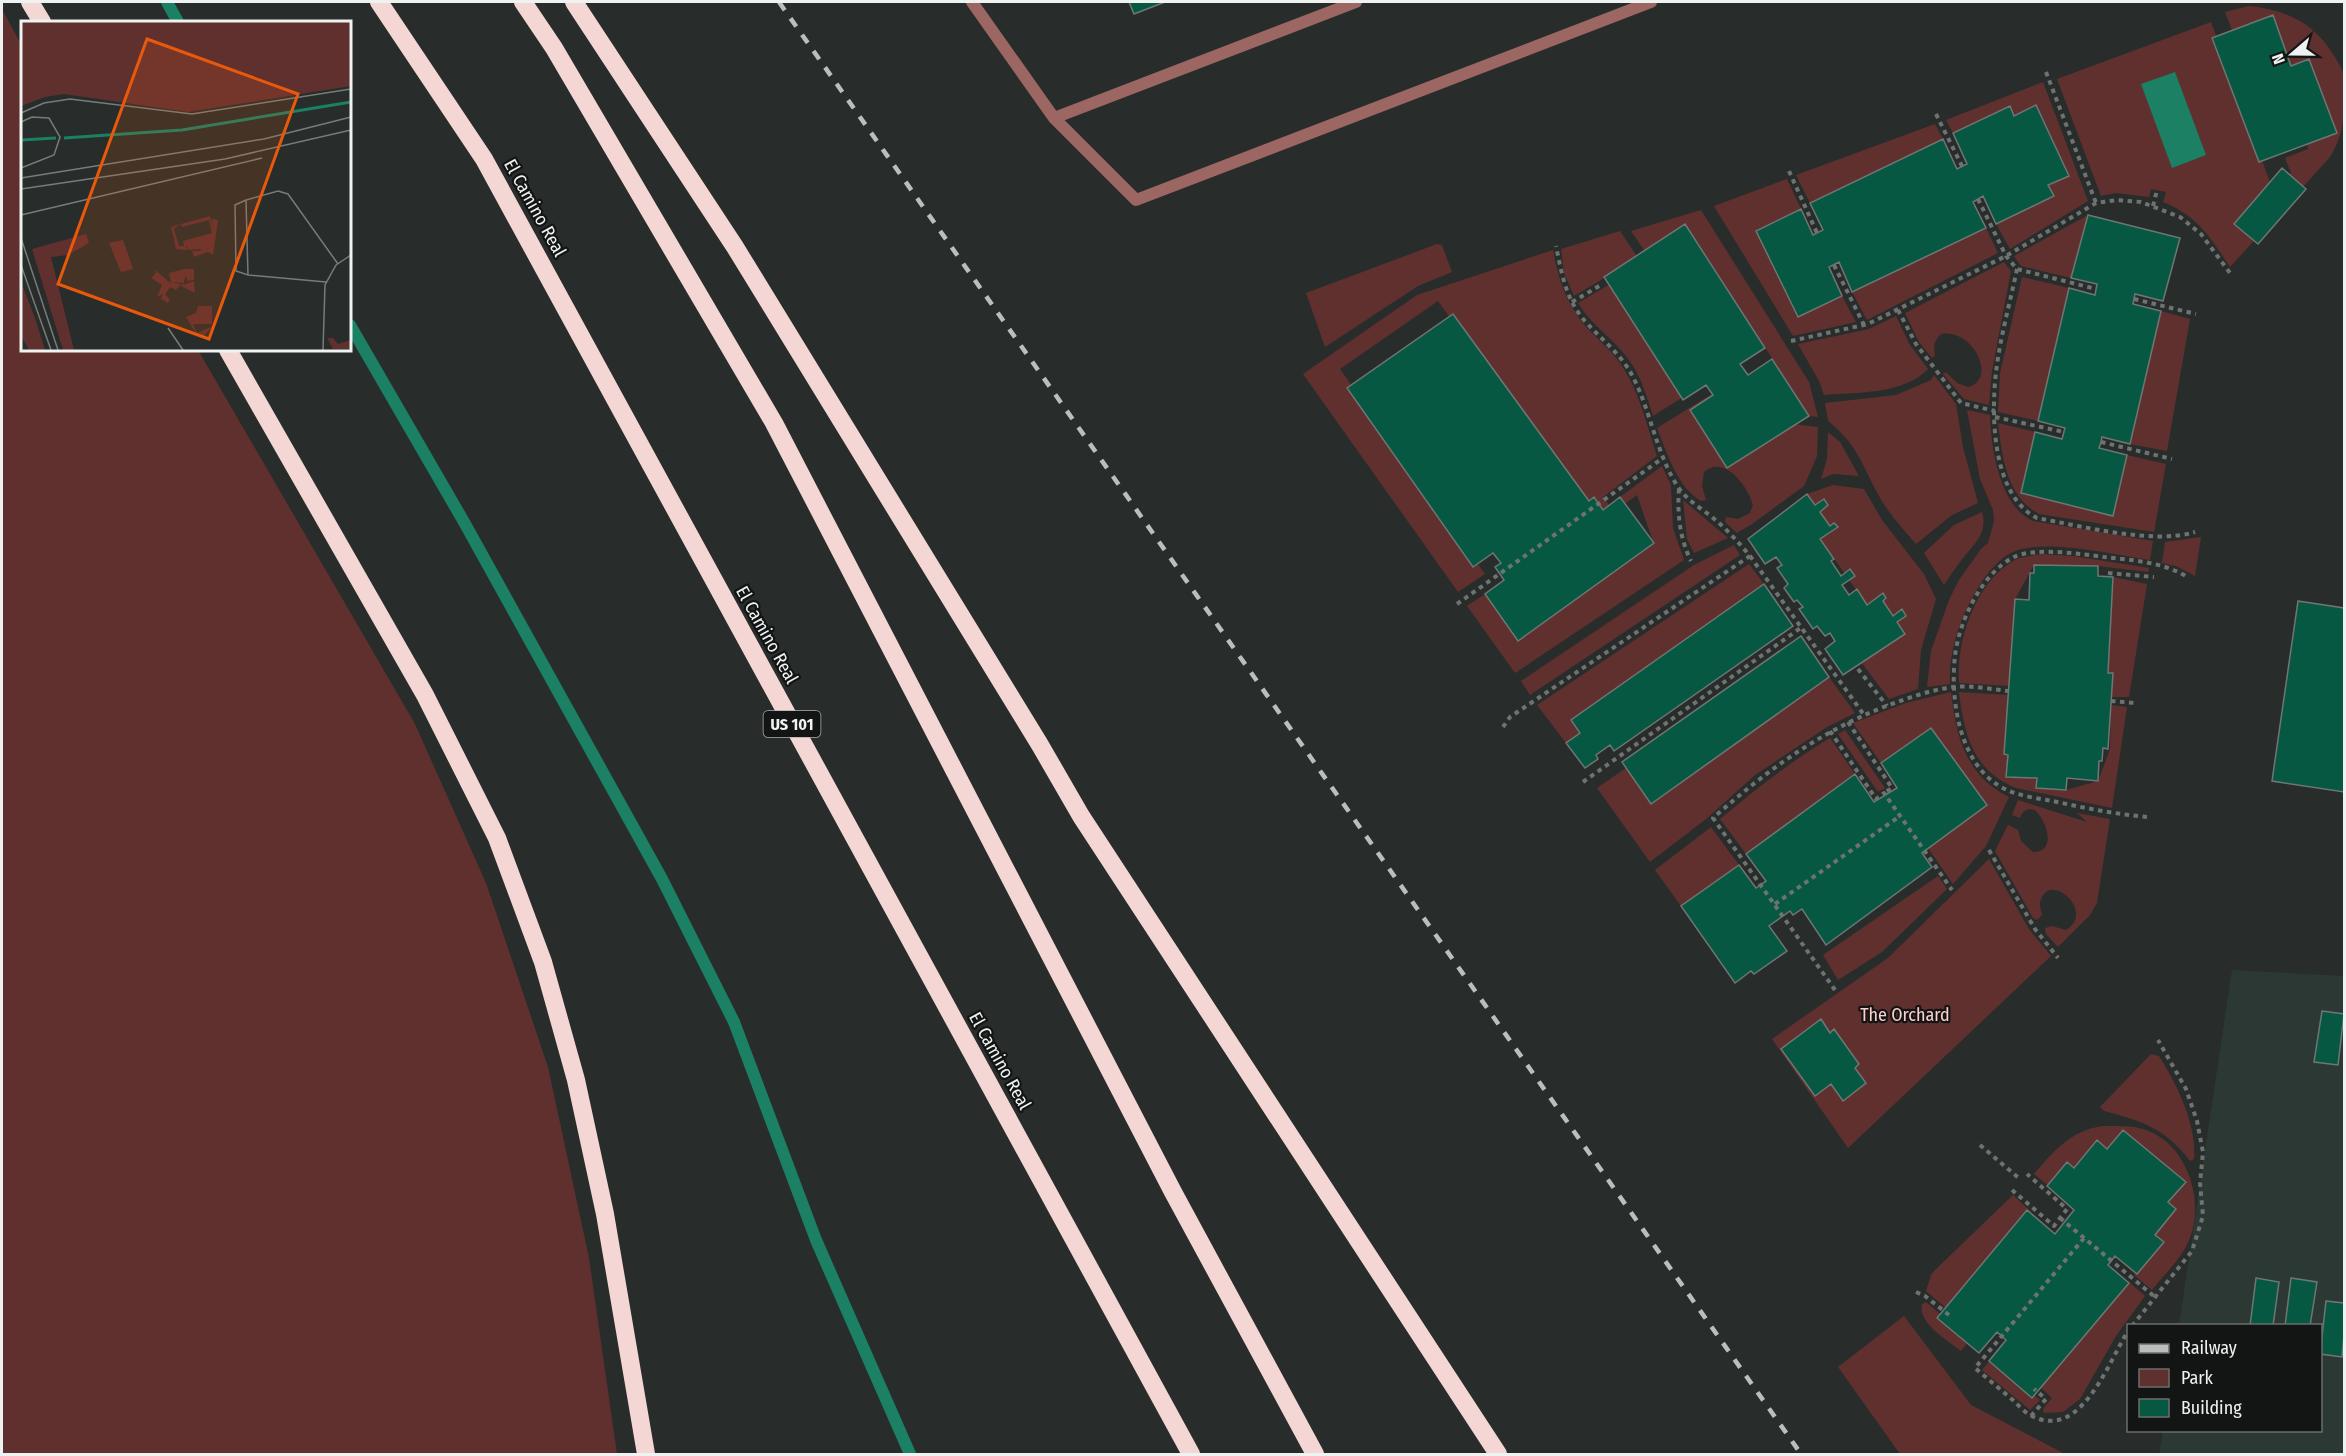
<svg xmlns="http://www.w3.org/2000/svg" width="2346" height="1456" font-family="'Fira Sans Condensed',sans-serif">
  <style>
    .built { fill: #2b3833 }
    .green { fill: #60302f }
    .water { fill: #1b8064 }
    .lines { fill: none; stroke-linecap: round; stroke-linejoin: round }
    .stream { stroke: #1b8064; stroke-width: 12 }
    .building { fill: #075843; stroke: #6f7673; stroke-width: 1.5 }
    .path { stroke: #6e7371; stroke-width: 4; stroke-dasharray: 4.5 4.5; stroke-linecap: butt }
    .service { stroke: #9c6662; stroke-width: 12 }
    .motorway { stroke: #f4d7d5; stroke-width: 18 }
    .rail { stroke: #babebc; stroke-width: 4.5; stroke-dasharray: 10 10; stroke-linecap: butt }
    .labels { text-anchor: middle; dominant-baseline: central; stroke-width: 4.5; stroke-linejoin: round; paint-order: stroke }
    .shield { fill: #121514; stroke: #acb0ae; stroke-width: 1.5 }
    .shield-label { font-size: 16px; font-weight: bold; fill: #eef2f0 }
    .street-label { font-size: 18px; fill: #eef2f0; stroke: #121514 }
    .park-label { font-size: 18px; fill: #fdcfcc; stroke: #121514 }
    .inset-river { fill: none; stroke: #1b8064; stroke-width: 3 }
    .inset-road { fill: none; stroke: #777c7a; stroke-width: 1.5 }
    .view { fill: #e8590c; fill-opacity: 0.15; stroke: #e8590c; stroke-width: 3 }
    .inset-edge { fill: none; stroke: #eef2f0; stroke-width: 3 }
  </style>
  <rect width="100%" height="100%" fill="#282d2b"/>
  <!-- built -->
  <path class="built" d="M 2232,970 L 2344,976 L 2344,1454 L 2159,1454 L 2163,1431 L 2320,1430 L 2320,1326 L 2179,1325 Z"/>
  <!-- green -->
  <path class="green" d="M 2249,6 C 2283,9 2312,22 2331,51 C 2336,59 2342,67 2344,76 C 2346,85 2344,95 2344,104 C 2344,124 2341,139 2330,157 L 2230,267 C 2210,237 2198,216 2163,202 L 2166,192 L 2151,189 L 2149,197 L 2116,193 L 2101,196 L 2057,79 L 2211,22 L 2274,193 L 2276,178 L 2291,173 L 2285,158 L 2308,149 L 2290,71 L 2234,35 L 2225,12 Z
    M 2,9 L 22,46 L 22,350 L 198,350 L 415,724 L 486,883 L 548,1067 L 589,1258 L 617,1454 L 2,1454 Z
    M 2043,82 L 2088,201 L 2010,249 L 1996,224 L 2053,196 L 2048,185 L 2069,176 L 2036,105 L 2014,116 L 2010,106 L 1953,133 L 1946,120 Z
    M 1935,124 L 1943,139 L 1810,203 L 1796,175 Z
    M 1787,179 L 1801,209 L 1756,232 L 1797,317 L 1842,296 L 1856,322 L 1793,336 L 1714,206 Z
    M 1701,210 L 1809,382 L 1818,417 L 1809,416 L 1689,229 L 1648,256 L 1631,231 Z
    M 2088,215 L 2071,278 L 2021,266 L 2014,256 Z
    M 1986,228 L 1998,253 L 1867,320 L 1852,292 Z
    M 1620,231 L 1638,258 L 1574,296 L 1564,273 L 1561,249 Z
    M 1437,244 L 1442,245 L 1452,272 L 1418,286 L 1325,347 L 1306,293 Z
    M 1553,250 C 1559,283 1568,308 1591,332 C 1602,343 1614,353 1622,366 C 1640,393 1647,426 1657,456 L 1603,497 L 1609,505 L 1662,466 L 1671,485 L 1673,528 L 1684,560 L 1515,673 L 1467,606 L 1485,594 L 1518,641 L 1654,544 L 1637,495 L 1597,524 L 1438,301 L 1340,369 L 1485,574 L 1458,592 L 1303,374 L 1417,295 Z
    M 2004,262 L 2011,271 L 1992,371 L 1989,405 L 1964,399 L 1943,374 L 1946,372 L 1957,383 L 1968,387 C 1998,379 1973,328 1941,334 C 1934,341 1933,346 1935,356 L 1932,358 L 1919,342 L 1905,313 Z
    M 1629,273 L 1702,385 L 1653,416 C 1647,397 1641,376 1629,360 C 1614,339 1591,325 1578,303 Z
    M 2022,277 L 2069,288 L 2038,421 L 1998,412 L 2000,373 Z
    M 2161,311 L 2190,319 L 2167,451 L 2130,444 Z
    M 1896,316 L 1910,345 L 1928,369 C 1903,395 1857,392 1824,395 L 1820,383 L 1798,344 L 1869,329 Z
    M 1934,375 L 1956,404 L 1963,447 L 1978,503 L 1952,515 L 1916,544 C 1903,529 1889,514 1879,496 C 1862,465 1858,445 1828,421 L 1825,403 L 1896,395 L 1931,380 Z
    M 1707,397 L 1745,455 L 1793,424 L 1818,427 L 1817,456 L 1804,486 L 1752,524 L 1737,533 L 1725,522 L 1726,517 L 1738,519 L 1750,513 L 1753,505 C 1748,487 1725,454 1704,472 L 1702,486 L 1706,500 L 1701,501 C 1677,487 1667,453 1657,428 Z
    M 1967,410 L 1990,415 C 1991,447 1999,506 2033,521 L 2153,541 L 2150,560 C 2116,555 2039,536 2009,554 C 1991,565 1978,586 1969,604 C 1956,630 1949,655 1950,684 L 1927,687 L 1931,651 L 1949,600 L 1959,580 L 1981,549 L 1988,543 L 1994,521 L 1993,510 L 1980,479 Z
    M 1998,423 L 2035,432 L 2022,493 L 2113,514 L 2127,455 L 2166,464 L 2154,532 L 2039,514 C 2006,496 2002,456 1998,423 Z
    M 1828,432 L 1840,442 L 1859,476 L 1833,474 L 1821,479 L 1827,459 Z
    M 1833,485 L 1864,489 L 1882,520 L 1924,574 L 1936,599 L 1921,650 L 1918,689 L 1889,699 L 1861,662 L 1905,634 L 1883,601 L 1886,598 L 1884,594 L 1867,605 L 1820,539 L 1838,527 L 1834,523 L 1830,526 L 1807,494 Z
    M 1683,500 L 1728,538 L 1694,553 L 1687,539 Z
    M 1982,512 C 1988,533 1975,543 1963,558 C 1956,567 1950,576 1944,585 L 1924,553 L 1954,525 Z
    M 2201,537 L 2195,576 L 2176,566 L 2162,563 L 2165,542 Z
    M 1734,545 L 1740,555 L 1530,695 L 1521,681 L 1694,565 Z
    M 2040,554 L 2073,556 L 2149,568 L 2148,572 L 2098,566 L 2034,565 L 2015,599 L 2009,686 L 1959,683 C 1956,641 1976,579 2017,559 C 2024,556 2032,556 2040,554 Z
    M 1749,564 L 1764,584 L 1571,720 L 1580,733 L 1566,743 L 1537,705 Z
    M 2113,577 L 2147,584 L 2129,697 L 2111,697 L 2108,673 Z
    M 1829,677 L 1855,713 L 1827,727 L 1755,775 L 1706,819 L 1650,862 L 1597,788 L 1626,768 L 1651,803 Z
    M 1951,692 C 1956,737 1966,776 2009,797 L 1986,846 L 1953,884 L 1928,848 L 1987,805 L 1931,728 L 1881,763 L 1853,723 L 1906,703 Z
    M 1959,692 L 2008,695 L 2004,754 L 2008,755 L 2006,776 L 2037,778 L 2036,788 L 2066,790 L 2098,781 L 2110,749 L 2111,705 L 2127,707 L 2112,808 L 2016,788 C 1973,771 1964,734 1959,692 Z
    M 1845,730 L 1885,788 L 1878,792 L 1838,734 Z
    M 1830,738 L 1855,774 L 1746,854 L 1720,819 C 1756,789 1790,762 1830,738 Z
    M 2018,800 L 2087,822 L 2077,813 L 2110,819 L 2097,903 L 2090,915 L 2058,947 L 2046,934 L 2045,928 L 2052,926 L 2066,930 C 2095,912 2053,874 2042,897 C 2041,899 2039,904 2040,906 C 2040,909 2042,912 2042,915 L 2037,920 L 2033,918 L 1995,851 L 2008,825 L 2018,830 L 2021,841 L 2033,852 C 2058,852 2046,820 2035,810 C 2027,808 2023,810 2020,818 L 2012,815 Z
    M 1711,827 L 1739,865 L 1681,906 L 1655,870 Z
    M 1989,859 L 2029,929 L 2051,956 L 1848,1148 L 1772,1039 L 1888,958 Z
    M 1938,876 L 1947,889 L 1882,952 L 1838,980 L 1823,955 Z
    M 2151,1054 L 2159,1056 C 2177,1085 2197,1124 2194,1159 L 2190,1161 C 2165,1128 2142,1121 2104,1111 L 2100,1107 Z
    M 2103,1126 C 2120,1126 2138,1125 2153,1133 C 2193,1153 2207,1213 2184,1250 C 2175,1265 2162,1277 2152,1290 L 2134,1275 L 2161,1242 L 2153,1235 L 2108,1152 L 2050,1187 L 2034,1174 C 2054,1151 2071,1130 2103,1126 Z
    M 2013,1195 L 2031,1212 L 1941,1317 L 1969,1341 L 1961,1351 C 1948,1340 1918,1324 1922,1304 L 1926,1302 L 1940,1314 L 1946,1308 L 1926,1291 L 1931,1275 L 1935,1270 Z
    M 2128,1281 L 2145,1296 L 2116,1336 L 2080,1399 L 2063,1412 L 2044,1413 L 2043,1409 L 2052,1398 L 2040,1387 Z
    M 1904,1316 L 1971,1405 L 2065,1454 L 1900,1454 L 1838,1367 Z
    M 1991,1359 L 2040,1400 L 2030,1410 L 1982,1370 Z"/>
  <!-- water -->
  <path class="water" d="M 2175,72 L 2206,155 L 2172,168 L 2141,84 Z"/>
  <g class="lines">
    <!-- stream -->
    <path class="stream" d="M 167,2 L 178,22
      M 350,325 L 464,522 L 662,879 L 734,1022 L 816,1240 L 910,1454"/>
  </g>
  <!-- building -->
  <path class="building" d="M 1129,2 L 1165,2 L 1134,14 Z
    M 2273,15 L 2291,66 L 2309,59 L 2337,133 L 2259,162 L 2212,38 Z
    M 2036,105 L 2069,176 L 2048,185 L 2054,196 L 1996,224 L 1983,196 L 1973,202 L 1986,228 L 1852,292 L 1839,262 L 1829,267 L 1842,296 L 1798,317 L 1756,231 L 1801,209 L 1813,235 L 1823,230 L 1810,203 L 1943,139 L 1957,169 L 1967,164 L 1953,133 L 2010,106 L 2014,116 Z
    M 2282,168 L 2306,189 L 2258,244 L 2234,224 Z
    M 2088,215 L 2180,238 L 2163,301 L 2135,294 L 2133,304 L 2161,311 L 2130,444 L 2102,437 L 2101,442 L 2099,448 L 2127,455 L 2113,516 L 2021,493 L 2035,432 L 2062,439 L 2065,428 L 2038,421 L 2069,288 L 2095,295 L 2097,284 L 2071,278 Z
    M 1685,224 L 1765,348 L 1740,364 L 1748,375 L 1772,359 L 1809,416 L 1727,468 L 1690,410 L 1713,395 L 1706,385 L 1683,400 L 1604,277 Z
    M 1453,314 L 1589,501 L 1594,497 L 1603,510 L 1620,497 L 1654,543 L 1518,641 L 1485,594 L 1504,580 L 1495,567 L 1501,563 L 1493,553 L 1473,567 L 1347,388 Z
    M 1807,494 L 1815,505 L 1824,499 L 1828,505 L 1820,512 L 1830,526 L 1834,523 L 1838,527 L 1820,539 L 1834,559 L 1831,561 L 1841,576 L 1850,569 L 1855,576 L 1842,585 L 1849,595 L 1857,589 L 1867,605 L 1883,593 L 1886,598 L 1883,601 L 1893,616 L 1902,609 L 1906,616 L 1897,622 L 1905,634 L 1843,675 L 1825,649 L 1835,641 L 1830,633 L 1825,636 L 1817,626 L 1813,629 L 1799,609 L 1803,607 L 1797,600 L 1794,602 L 1784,588 L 1788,584 L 1777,568 L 1782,565 L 1776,557 L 1765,564 L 1748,539 Z
    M 2034,565 L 2098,566 L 2098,576 L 2113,577 L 2108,673 L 2113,673 L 2108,749 L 2103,748 L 2102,761 L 2099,761 L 2098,781 L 2067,778 L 2066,790 L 2036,788 L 2037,778 L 2006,777 L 2008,755 L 2004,754 L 2015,599 L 2029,600 L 2030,573 L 2034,573 Z
    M 1764,584 L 1793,626 L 1614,751 L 1610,745 L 1596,755 L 1598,759 L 1585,768 L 1566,743 L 1580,733 L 1571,720 Z
    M 2298,601 L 2344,608 L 2344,792 L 2272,781 Z
    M 1801,636 L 1829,677 L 1651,804 L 1622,762 Z
    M 1931,728 L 1987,805 L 1922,853 L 1932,867 L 1826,945 L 1802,909 L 1793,915 L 1790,911 L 1769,926 L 1787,951 L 1754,974 L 1751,971 L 1735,983 L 1681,906 L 1739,865 L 1756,888 L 1766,881 L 1746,854 L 1855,774 L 1874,802 L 1897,788 L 1881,763 Z
    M 2322,1011 L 2344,1014 L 2338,1065 L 2314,1062 Z
    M 1821,1019 L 1830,1033 L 1834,1029 L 1859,1064 L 1855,1068 L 1866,1083 L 1843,1101 L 1831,1084 L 1815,1096 L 1781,1049 Z
    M 2123,1130 L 2186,1182 L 2168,1202 L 2176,1209 L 2155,1235 L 2164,1242 L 2137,1274 L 2115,1256 L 2108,1265 L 2129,1283 L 2032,1398 L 1989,1361 L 2006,1340 L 1997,1332 L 1979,1353 L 1937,1318 L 2027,1210 L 2055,1234 L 2074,1210 L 2047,1186 L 2067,1162 L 2074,1168 L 2097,1140 L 2107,1149 Z
    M 2256,1278 L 2279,1282 L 2273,1326 L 2250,1326 Z
    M 2291,1278 L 2317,1282 L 2310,1326 L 2285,1326 Z
    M 2326,1301 L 2344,1303 L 2344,1335 L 2342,1357 L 2320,1354 Z"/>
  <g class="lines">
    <!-- path -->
    <path class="path" d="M 2046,72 L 2096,203
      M 1936,114 L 1962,166
      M 1789,171 L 1817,233
      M 1978,199 L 2006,256 L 2017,269 L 2096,289
      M 2153,206 L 2157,190
      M 1834,265 L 1864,325
      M 2017,269 C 2010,303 2000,338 1996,372 C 1991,416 1992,495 2037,518 C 2081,526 2154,545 2195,532
      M 2134,299 L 2196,314
      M 1572,302 L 1601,285
      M 1898,310 L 1916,344 L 1961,403 L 1995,411
      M 1791,341 L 1868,324 L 2006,256 L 2096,203 L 2117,200 L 2141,202 L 2180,217 L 2201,234 L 2230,273
      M 1995,417 L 2064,432
      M 2101,442 L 2172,459
      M 1679,489 C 1677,514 1680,539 1691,561
      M 1750,556 L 1864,715
      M 2108,573 L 2154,577
      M 1457,604 L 1663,458
      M 1858,669 L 1887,706
      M 2111,701 L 2135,703
      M 1848,722 L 1892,788 L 1884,793
      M 1503,727 L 1510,717 L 1750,556 C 1740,544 1730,533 1719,523 C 1706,511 1687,501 1678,487 C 1656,453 1651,412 1633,377 C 1620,351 1597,337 1580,315 C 1565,295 1561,270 1556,246
      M 1830,731 L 1876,799 L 1884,793 L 1952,890
      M 1583,782 L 1802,627
      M 2147,817 C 2115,814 2084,808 2053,801 C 2036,798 2017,796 2001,787 C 1959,763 1950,699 1955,656 C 1959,621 1982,573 2014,557 C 2034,547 2082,554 2104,557 C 2131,560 2164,562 2187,577
      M 1989,850 L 2035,929 L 2058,958
      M 1775,904 L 1900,816
      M 1835,990 L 1713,818 C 1769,769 1816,734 1886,706 C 1908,698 1930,690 1953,687 C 1970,685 1990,689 2008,691
      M 1980,1145 L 2021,1180
      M 2012,1190 L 2054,1226 L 2067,1209 L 2027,1174
      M 2060,1218 L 2155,1297
      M 2084,1238 L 1975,1368 C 1988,1379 2001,1390 2014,1401 C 2019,1406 2025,1413 2032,1416 C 2081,1441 2108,1363 2128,1331
      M 1916,1292 L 1925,1296 L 1949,1315
      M 2132,1326 L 2192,1251 L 2203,1216 L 2200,1183 L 2203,1152 L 2197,1121 L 2186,1089 L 2158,1040
      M 2031,1416 L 2046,1399 L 2034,1389"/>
    <!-- service -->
    <path class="service" d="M 972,2 L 1054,118 L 1136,200 L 1651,2
      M 1054,118 L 1356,2"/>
    <!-- motorway -->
    <path class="motorway" d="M 30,2 L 42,22
      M 379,2 L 484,159 L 1191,1454
      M 523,2 L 554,48 L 774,423 L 1173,1192 L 1315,1454
      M 574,2 L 735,247 L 1040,745 L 1081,816 L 1498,1454
      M 228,350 L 425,695 L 497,838 L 543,962 L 576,1080 L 605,1214 L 646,1454"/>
    <!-- rail -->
    <path class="rail" d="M 779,2 L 1801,1454"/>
  </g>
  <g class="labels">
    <!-- shield labels -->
    <rect class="shield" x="763.5" y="711" width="57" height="26" rx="4.5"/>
    <g class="shield-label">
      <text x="792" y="724">US 101</text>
    </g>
    <!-- street labels -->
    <g class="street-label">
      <text transform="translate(535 208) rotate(61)">El Camino Real</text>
      <text transform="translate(767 635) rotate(61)">El Camino Real</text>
      <text transform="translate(1000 1061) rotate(61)">El Camino Real</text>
    </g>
    <!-- park labels -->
    <g class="park-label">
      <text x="1905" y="1015">The Orchard</text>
    </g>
  </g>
  <!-- overview -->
  <g transform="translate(21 21)">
    <rect width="330" height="330" fill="#282d2b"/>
    <path d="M 0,1 L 330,1 L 330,65 L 167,91 L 43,73 L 24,76 L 0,85 ZM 189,195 L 192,207 L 191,198 L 197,199 L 192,234 L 187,231 L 173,236 L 171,230 L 178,230 L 181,228 L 167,229 L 165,222 L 166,229 L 155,228 L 150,206 L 159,203 L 153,208 L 158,225 L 163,225 L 162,220 L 191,212 L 188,199 L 161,206 L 160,203 ZM 65,213 L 68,222 L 47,234 L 30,236 L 53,329 L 42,329 L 11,228 ZM 102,219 L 112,248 L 100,251 L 88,222 ZM 133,248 L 148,261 L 160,263 L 155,269 L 149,266 L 144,274 L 149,278 L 147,282 L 140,278 L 142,273 L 136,276 L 141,264 L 130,257 L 135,252 ZM 164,248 L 173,248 L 173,259 L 166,260 L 165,254 L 162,264 L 173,260 L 174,272 L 160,265 L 162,262 L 150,261 L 148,252 ZM 0,261 L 14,297 L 24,329 L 8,329 L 0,315 ZM 177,285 L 191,285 L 191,303 L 172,303 L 176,312 L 192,305 L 183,315 L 174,311 L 165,296 L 175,292 ZM 306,317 L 312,317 L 317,323 L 330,319 L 330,328 L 312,328 Z" fill="#60302f"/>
    <path class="inset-river" d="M 43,117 L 161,109 L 330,81M 0,119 L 35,117"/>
    <path class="inset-road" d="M 0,92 L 23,82 L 49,78 L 171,93 L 330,68M 0,101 L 11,96 L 28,97 L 39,116 L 33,134 L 0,147M 0,157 L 243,118 L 330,96M 0,168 L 204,138 L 330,109M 225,179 L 214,184 L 215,250 L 227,254 L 225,179 L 257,170 L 267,173 L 317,243M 0,194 L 241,137M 0,217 L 37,329M 0,244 L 30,329M 227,254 L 305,261M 147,307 L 162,329M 302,329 L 304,264 L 315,244 L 330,234"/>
    <path class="view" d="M 126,18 L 277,73 L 188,318 L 37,263 Z"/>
    <rect width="330" height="330" class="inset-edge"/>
  </g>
  <!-- border -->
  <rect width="2346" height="1456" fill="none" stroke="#eef2f0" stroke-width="6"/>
  <!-- legend -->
  <rect x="2127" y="1324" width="195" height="108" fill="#121514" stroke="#6a6d6c" stroke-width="1.5"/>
  <rect x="2139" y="1344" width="30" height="9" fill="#babebc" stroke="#6a6d6c" stroke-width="1.5"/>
  <text x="2181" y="1354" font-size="18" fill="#eef2f0">Railway</text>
  <rect x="2139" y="1369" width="30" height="18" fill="#60302f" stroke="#6a6d6c" stroke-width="1.5"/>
  <text x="2181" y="1384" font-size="18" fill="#eef2f0">Park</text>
  <rect x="2139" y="1399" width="30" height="18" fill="#075843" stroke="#6a6d6c" stroke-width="1.5"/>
  <text x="2181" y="1414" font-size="18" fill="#eef2f0">Building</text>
  <!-- north arrow -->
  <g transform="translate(2292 54) rotate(250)" stroke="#121514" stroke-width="4.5" paint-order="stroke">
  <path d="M0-4.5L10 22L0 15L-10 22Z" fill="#eef2f0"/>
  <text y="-9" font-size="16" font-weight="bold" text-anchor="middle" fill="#eef2f0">N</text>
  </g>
</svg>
